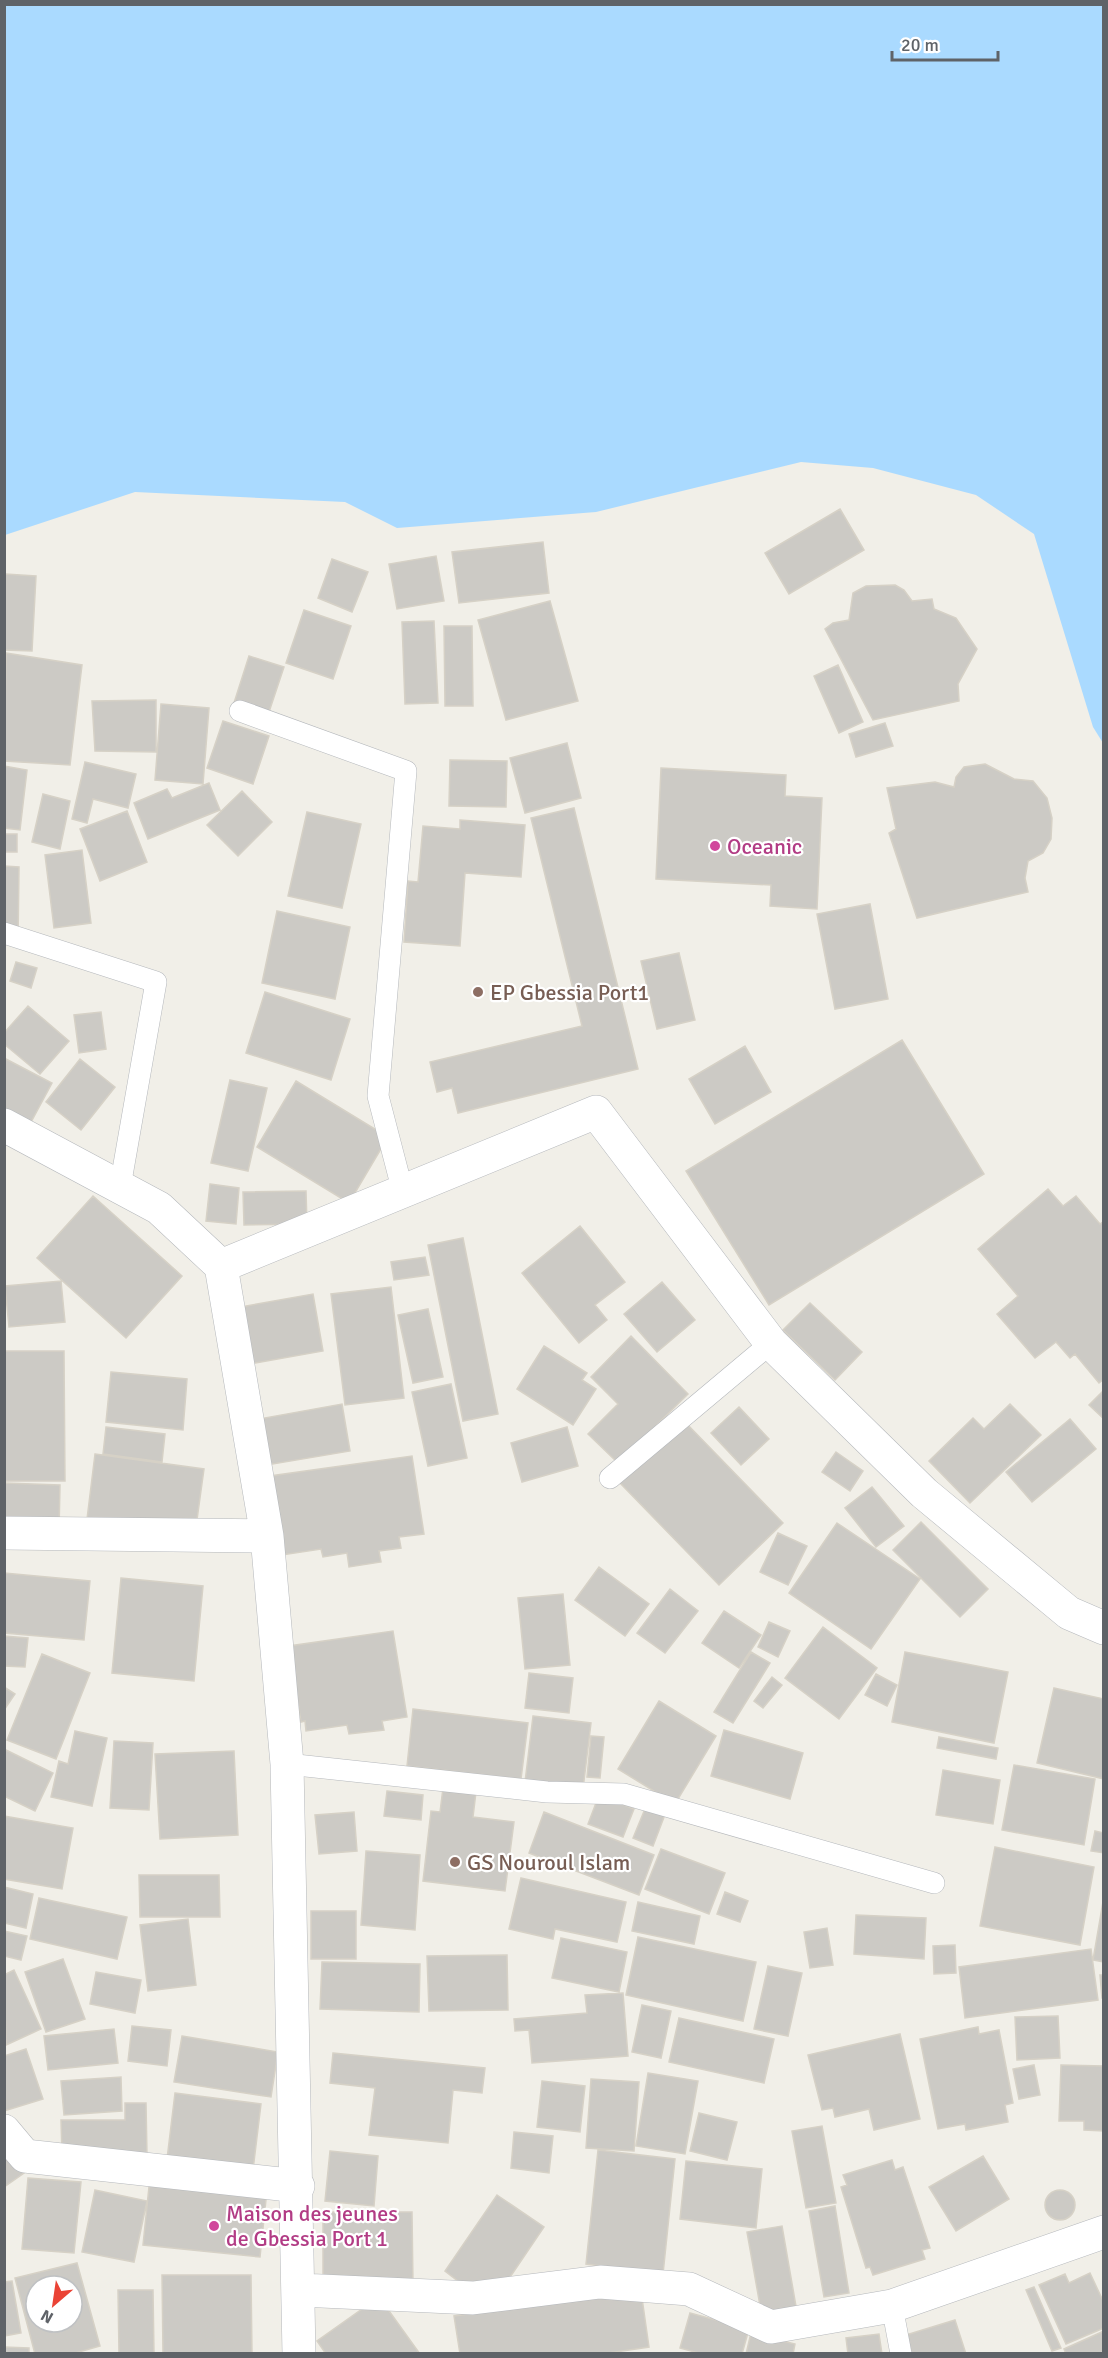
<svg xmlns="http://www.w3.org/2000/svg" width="1108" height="2358" font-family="Signika,sans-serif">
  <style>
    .water { fill: #aadaff }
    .building { fill: #cccac5; stroke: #d6d1c6; stroke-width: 1.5; fill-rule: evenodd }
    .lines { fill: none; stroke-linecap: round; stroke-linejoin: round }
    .lane-casing { stroke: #b5b8bc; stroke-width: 22 }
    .street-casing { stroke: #b5b8bc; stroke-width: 34 }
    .lane { stroke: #fff; stroke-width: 21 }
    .street { stroke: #fff; stroke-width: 33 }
    .hotel-dot { fill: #d1479c; stroke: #fff; stroke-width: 2 }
    .education-dot { fill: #8d6e63; stroke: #fff; stroke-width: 2 }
    .labels { text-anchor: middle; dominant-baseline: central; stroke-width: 4.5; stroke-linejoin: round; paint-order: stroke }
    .hotel-label { font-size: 22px; fill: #b23c85; stroke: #fff; text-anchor: start }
    .education-label { font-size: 22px; fill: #785e54; stroke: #fff; text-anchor: start }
  </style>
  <rect width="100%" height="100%" fill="#f1efe8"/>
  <!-- water -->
  <path class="water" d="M 4,5 L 1103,5 L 1103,743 L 1093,727 L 1034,534 L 976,495 L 873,468 L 801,462 L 596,512 L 397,528 L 345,502 L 135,492 L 5,535 Z"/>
  <!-- building -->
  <path class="building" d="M 840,509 L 864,550 L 789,594 L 765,553 Z
    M 543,542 L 549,593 L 459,603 L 452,552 Z
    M 436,556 L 444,601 L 397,609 L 389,564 Z
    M 332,559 L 368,572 L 352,612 L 318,598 Z
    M 5,574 L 36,576 L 32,651 L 4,650 Z
    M 895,585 L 904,590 L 912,601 L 932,599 L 934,609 L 956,618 L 977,649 L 958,684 L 959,701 L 873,720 L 825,629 L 833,623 L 849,620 L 853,593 L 866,586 Z
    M 550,601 L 578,701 L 506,720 L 478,620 Z
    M 304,610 L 351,626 L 333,679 L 286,663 Z
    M 434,621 L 438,703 L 405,704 L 402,622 Z
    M 444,626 L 472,626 L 473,706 L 445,706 Z
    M 6,653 L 82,665 L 70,765 L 4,761 Z
    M 249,656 L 284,667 L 267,718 L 233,706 Z
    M 838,665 L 863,722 L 839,733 L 814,676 Z
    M 156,700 L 156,752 L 95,751 L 92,701 Z
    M 161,704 L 209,708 L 203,784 L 155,780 Z
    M 223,721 L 269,736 L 253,784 L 207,768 Z
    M 885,723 L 893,746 L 856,757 L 849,734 Z
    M 567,743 L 581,798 L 525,813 L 510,758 Z
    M 450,760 L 507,761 L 506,807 L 449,806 Z
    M 85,762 L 136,774 L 128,808 L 93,799 L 87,823 L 72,819 Z
    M 985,764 L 1014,779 L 1033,781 L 1047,798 L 1052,818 L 1051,839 L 1043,853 L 1028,861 L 1025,878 L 1028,892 L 917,918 L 889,833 L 896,829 L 887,788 L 935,782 L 954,787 L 956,777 L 964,767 Z
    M 4,766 L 27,770 L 20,830 L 4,828 Z
    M 661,768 L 786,775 L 785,796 L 822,798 L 817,909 L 770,906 L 771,885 L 656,879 Z
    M 209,783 L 220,810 L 148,839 L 134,803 L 167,789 L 172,798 Z
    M 242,791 L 272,822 L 238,856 L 207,825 Z
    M 43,794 L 70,801 L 60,849 L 32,842 Z
    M 574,808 L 638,1069 L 458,1113 L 452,1088 L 437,1092 L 430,1062 L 582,1026 L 531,818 Z
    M 127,811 L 147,862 L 100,881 L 80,829 Z
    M 307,812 L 361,824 L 342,908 L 288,896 Z
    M 460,820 L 525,825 L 521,877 L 465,873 L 460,946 L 404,942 L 408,881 L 418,882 L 423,826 L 460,829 Z
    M 4,834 L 17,834 L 17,852 L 4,852 Z
    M 82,850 L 91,923 L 54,928 L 45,855 Z
    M 4,866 L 19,867 L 18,942 L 4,942 Z
    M 870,904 L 888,999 L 835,1009 L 817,914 Z
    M 277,911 L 350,927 L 335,999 L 262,983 Z
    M 679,953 L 695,1020 L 657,1029 L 641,961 Z
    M 16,962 L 37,968 L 31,988 L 10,981 Z
    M 265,992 L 350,1019 L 331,1080 L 246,1053 Z
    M 28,1006 L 69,1041 L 40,1074 L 4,1044 L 4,1033 Z
    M 101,1012 L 106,1049 L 79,1053 L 74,1015 Z
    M 902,1040 L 984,1174 L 769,1305 L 686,1171 Z
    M 745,1046 L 771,1092 L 715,1124 L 689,1079 Z
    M 4,1058 L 52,1083 L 30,1124 L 4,1111 Z
    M 80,1059 L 115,1087 L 81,1130 L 46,1102 Z
    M 230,1080 L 267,1088 L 248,1171 L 211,1163 Z
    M 296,1081 L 388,1137 L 349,1203 L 257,1147 Z
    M 210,1184 L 239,1188 L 236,1224 L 206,1221 Z
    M 1048,1189 L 1063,1206 L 1076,1196 L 1100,1224 L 1104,1221 L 1104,1379 L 1099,1383 L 1075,1354 L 1070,1358 L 1056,1342 L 1035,1358 L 997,1314 L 1018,1296 L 978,1249 Z
    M 306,1191 L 307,1224 L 244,1225 L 243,1192 Z
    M 93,1196 L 182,1276 L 126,1338 L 37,1258 Z
    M 580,1226 L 625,1282 L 595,1305 L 607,1320 L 579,1343 L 522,1273 Z
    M 463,1238 L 498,1414 L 463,1421 L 428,1245 Z
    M 425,1257 L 429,1275 L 394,1280 L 391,1262 Z
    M 61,1281 L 65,1322 L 9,1327 L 5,1286 Z
    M 662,1282 L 695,1320 L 657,1352 L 624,1314 Z
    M 391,1287 L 404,1398 L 345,1405 L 331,1294 Z
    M 313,1294 L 323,1351 L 250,1364 L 240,1307 Z
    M 810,1303 L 862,1352 L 835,1380 L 783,1330 Z
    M 428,1309 L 443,1377 L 413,1383 L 398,1315 Z
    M 631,1336 L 688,1394 L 618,1463 L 588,1434 L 618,1404 L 591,1377 Z
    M 544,1346 L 587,1373 L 582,1380 L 596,1389 L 573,1425 L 517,1389 Z
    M 4,1351 L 64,1351 L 65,1481 L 4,1481 Z
    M 111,1372 L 187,1379 L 183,1430 L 106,1422 Z
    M 451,1384 L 467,1458 L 428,1466 L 412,1392 Z
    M 1104,1390 L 1104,1419 L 1089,1405 Z
    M 342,1404 L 350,1451 L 267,1465 L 259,1419 Z
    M 1010,1404 L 1041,1435 L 970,1503 L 929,1461 L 973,1418 L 984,1429 Z
    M 739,1407 L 769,1439 L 741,1465 L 711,1433 Z
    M 1070,1419 L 1096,1449 L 1032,1502 L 1006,1472 Z
    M 684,1421 L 783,1523 L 719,1585 L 620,1483 Z
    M 106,1427 L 165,1434 L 162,1462 L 103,1454 Z
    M 567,1427 L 578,1466 L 522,1482 L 511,1443 Z
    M 836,1452 L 863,1471 L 850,1491 L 822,1472 Z
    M 95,1454 L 204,1469 L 195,1534 L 87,1519 Z
    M 412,1456 L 424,1534 L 399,1537 L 401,1548 L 379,1551 L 381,1562 L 349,1567 L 347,1553 L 323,1557 L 321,1549 L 282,1555 L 270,1476 Z
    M 4,1483 L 60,1485 L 59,1530 L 4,1528 Z
    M 872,1487 L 904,1526 L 876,1547 L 845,1508 Z
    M 921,1522 L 988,1589 L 960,1617 L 893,1550 Z
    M 837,1523 L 920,1579 L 871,1649 L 789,1593 Z
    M 778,1533 L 807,1546 L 788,1585 L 760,1572 Z
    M 599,1567 L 649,1604 L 625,1636 L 575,1600 Z
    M 4,1573 L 90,1581 L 84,1640 L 4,1633 Z
    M 121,1578 L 203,1586 L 194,1681 L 112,1673 Z
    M 670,1589 L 698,1611 L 665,1653 L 637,1633 Z
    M 563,1594 L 570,1665 L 525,1669 L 518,1598 Z
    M 724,1611 L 761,1635 L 739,1668 L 702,1643 Z
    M 769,1622 L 790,1631 L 778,1657 L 758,1647 Z
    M 823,1627 L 877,1668 L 839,1719 L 785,1678 Z
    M 393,1631 L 407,1717 L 382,1721 L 384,1730 L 349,1734 L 347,1725 L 306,1731 L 305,1721 L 301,1722 L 289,1646 Z
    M 4,1636 L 28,1638 L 25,1667 L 4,1666 Z
    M 751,1652 L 770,1663 L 733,1723 L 714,1712 Z
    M 905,1652 L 1008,1672 L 994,1743 L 892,1722 Z
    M 42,1654 L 90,1673 L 56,1759 L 7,1740 Z
    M 529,1673 L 573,1678 L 569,1713 L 525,1708 Z
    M 876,1674 L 897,1685 L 887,1706 L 865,1695 Z
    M 772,1677 L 782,1685 L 763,1708 L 754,1701 Z
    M 4,1687 L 15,1694 L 4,1710 Z
    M 1054,1688 L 1104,1699 L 1104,1779 L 1037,1763 Z
    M 659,1701 L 716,1736 L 675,1804 L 618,1769 Z
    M 413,1709 L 528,1723 L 521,1779 L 407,1766 Z
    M 533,1716 L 591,1723 L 583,1789 L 525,1782 Z
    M 724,1730 L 803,1753 L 790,1799 L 711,1776 Z
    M 75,1731 L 107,1738 L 92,1806 L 51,1797 L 59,1761 L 68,1764 Z
    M 591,1736 L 604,1737 L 600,1778 L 587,1777 Z
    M 939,1737 L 998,1748 L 996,1759 L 937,1748 Z
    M 114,1741 L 153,1743 L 149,1810 L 110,1808 Z
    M 4,1749 L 53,1773 L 35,1811 L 4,1796 Z
    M 234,1751 L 238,1835 L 160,1839 L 155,1754 Z
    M 1014,1765 L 1095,1779 L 1084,1845 L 1002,1830 Z
    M 943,1770 L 1000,1780 L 993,1824 L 936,1815 Z
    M 443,1788 L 476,1792 L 473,1817 L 514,1822 L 505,1891 L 423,1881 L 431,1811 L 440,1812 Z
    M 387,1791 L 423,1795 L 421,1820 L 384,1816 Z
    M 599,1795 L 634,1809 L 623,1837 L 588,1824 Z
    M 647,1804 L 666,1812 L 653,1846 L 633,1838 Z
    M 354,1812 L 357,1851 L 319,1854 L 315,1815 Z
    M 544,1812 L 654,1855 L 639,1895 L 529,1853 Z
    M 4,1816 L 73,1828 L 62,1889 L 4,1879 Z
    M 1095,1831 L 1104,1833 L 1104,1853 L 1091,1851 Z
    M 995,1847 L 1094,1867 L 1080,1945 L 980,1926 Z
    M 661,1849 L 725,1873 L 709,1914 L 645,1889 Z
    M 366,1851 L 420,1855 L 415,1930 L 361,1925 Z
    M 139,1875 L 219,1875 L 220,1917 L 140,1917 Z
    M 521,1878 L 626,1902 L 617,1942 L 555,1929 L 553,1939 L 509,1929 Z
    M 4,1887 L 33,1894 L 26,1928 L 4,1923 Z
    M 725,1892 L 748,1901 L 740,1922 L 717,1914 Z
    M 1104,1896 L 1104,1962 L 1093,1960 Z
    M 39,1898 L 127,1917 L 117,1959 L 30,1939 Z
    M 638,1902 L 700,1916 L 694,1944 L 632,1931 Z
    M 311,1911 L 356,1911 L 356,1959 L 311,1959 Z
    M 856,1915 L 926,1918 L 924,1959 L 854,1954 Z
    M 188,1919 L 196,1985 L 148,1991 L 140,1925 Z
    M 827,1928 L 833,1965 L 810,1968 L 804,1932 Z
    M 4,1931 L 27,1936 L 21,1960 L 4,1956 Z
    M 638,1937 L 756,1962 L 743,2021 L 626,1995 Z
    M 561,1938 L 627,1952 L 619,1992 L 552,1978 Z
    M 955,1945 L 956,1973 L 934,1974 L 933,1946 Z
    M 1091,1949 L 1098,2000 L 965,2018 L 959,1967 Z
    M 507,1955 L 508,2010 L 429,2011 L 427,1956 Z
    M 63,1959 L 85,2019 L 46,2032 L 25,1972 Z
    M 322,1962 L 420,1964 L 419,2012 L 320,2009 Z
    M 768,1966 L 802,1973 L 788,2036 L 754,2029 Z
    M 14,1970 L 41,2029 L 6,2045 L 4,1975 Z
    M 96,1972 L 141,1980 L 135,2013 L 90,2004 Z
    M 1100,1975 L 1104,1975 L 1104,1998 L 1102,1998 Z
    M 623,1993 L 628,2056 L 532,2063 L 529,2030 L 515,2031 L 514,2019 L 587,2013 L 585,1995 Z
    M 642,2005 L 671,2011 L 661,2058 L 632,2052 Z
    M 1058,2016 L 1060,2058 L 1017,2060 L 1015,2017 Z
    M 679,2018 L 774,2039 L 764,2083 L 669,2062 Z
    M 132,2026 L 171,2030 L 167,2066 L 128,2061 Z
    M 978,2027 L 979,2034 L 999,2030 L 1013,2103 L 1005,2105 L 1008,2122 L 966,2130 L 965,2124 L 938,2129 L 920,2039 Z
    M 114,2029 L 118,2063 L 48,2070 L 44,2036 Z
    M 900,2034 L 920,2119 L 874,2130 L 869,2109 L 835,2117 L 833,2108 L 822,2110 L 808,2055 Z
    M 182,2036 L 278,2052 L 271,2097 L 174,2082 Z
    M 26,2049 L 43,2099 L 4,2111 L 4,2056 Z
    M 333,2053 L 485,2068 L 482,2093 L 453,2090 L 448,2143 L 369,2135 L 375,2088 L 330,2083 Z
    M 1034,2065 L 1040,2095 L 1019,2099 L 1013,2069 Z
    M 1061,2065 L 1104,2066 L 1104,2131 L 1084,2130 L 1084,2121 L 1059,2121 Z
    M 648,2073 L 698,2081 L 685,2154 L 636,2146 Z
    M 121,2077 L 122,2111 L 64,2115 L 61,2081 Z
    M 591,2079 L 639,2082 L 634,2151 L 586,2148 Z
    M 542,2081 L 585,2086 L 580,2132 L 537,2127 Z
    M 175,2093 L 261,2104 L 253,2170 L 167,2159 Z
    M 125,2103 L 146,2103 L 147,2155 L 62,2155 L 61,2120 L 125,2120 Z
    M 699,2113 L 737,2122 L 727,2160 L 690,2151 Z
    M 822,2126 L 836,2203 L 806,2208 L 792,2131 Z
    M 514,2132 L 553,2136 L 549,2173 L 511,2168 Z
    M 4,2147 L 24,2173 L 4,2187 Z
    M 598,2150 L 675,2159 L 663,2274 L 586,2264 Z
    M 330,2151 L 378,2156 L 374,2206 L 325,2201 Z
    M 983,2156 L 1009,2199 L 956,2231 L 929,2187 Z
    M 892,2160 L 895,2170 L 903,2167 L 930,2248 L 922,2250 L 925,2259 L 873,2275 L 870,2267 L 866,2268 L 841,2187 L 847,2185 L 843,2175 Z
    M 686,2161 L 762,2169 L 756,2228 L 680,2219 Z
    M 150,2177 L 267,2190 L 260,2257 L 143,2245 Z
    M 28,2178 L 81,2182 L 74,2253 L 22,2249 Z
    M 95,2190 L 147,2201 L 134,2262 L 82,2252 Z
    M1045 2205a15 15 0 1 1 30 0a15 15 0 1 1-30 0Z
    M 497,2195 L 544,2227 L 502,2289 L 472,2292 L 445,2271 Z
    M 835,2206 L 849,2293 L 824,2297 L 809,2211 Z
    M 323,2212 L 412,2212 L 413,2285 L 323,2285 Z
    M 782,2226 L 797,2312 L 762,2317 L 747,2232 Z
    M 77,2263 L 100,2346 L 72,2354 L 35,2354 L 15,2278 ZM 36,2286 L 72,2286 L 72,2322 L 36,2322 Z
    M 1090,2273 L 1104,2303 L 1104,2328 L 1066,2344 L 1039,2285 L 1065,2274 L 1069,2283 Z
    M 162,2275 L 251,2275 L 252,2354 L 163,2354 Z
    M 12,2281 L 21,2333 L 4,2336 L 4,2282 Z
    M 1034,2287 L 1061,2348 L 1052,2351 L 1026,2290 Z
    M 118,2290 L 153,2290 L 154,2354 L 119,2354 Z
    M 641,2291 L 649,2347 L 602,2354 L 460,2354 L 454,2316 Z
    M 379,2297 L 420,2354 L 326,2354 L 317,2341 Z
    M 690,2313 L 749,2329 L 742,2354 L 702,2354 L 680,2348 Z
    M 955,2320 L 966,2354 L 912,2354 L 906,2335 Z
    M 1104,2331 L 1104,2354 L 1066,2354 L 1064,2349 Z
    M 751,2333 L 795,2344 L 793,2354 L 746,2354 Z
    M 879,2334 L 882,2354 L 848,2354 L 846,2338 Z
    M 4,2347 L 29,2348 L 29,2354 L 4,2354 Z"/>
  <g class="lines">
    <!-- lane casing -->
    <g class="lane-casing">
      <path id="lane" d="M 240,711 L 406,771 L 378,1096 L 403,1192
        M 4,933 L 156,982 L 120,1187
        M 610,1478 L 771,1343
        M 287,1764 L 547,1792 L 624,1794 L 934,1883
        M 892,2306 L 901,2354"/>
    </g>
    <!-- street casing -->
    <g class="street-casing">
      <path id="street" d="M 4,1125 L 159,1208 L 221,1266 L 267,1536 L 287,1764 L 299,2354
        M 221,1266 L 596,1112 L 771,1343 L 924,1493 L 1069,1613 L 1104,1628
        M 4,1533 L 267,1536
        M 4,2131 L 25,2156 L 298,2186
        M 300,2290 L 473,2298 L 600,2282 L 689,2289 L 771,2327 L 892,2306 L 1104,2232"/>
    </g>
    <!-- lane -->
    <use href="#lane" class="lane"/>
    <!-- street -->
    <use href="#street" class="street"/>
  </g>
  <!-- markers -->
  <g class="hotel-dot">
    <circle cx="715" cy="846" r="6"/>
    <circle cx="214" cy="2226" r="6"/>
  </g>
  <g class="education-dot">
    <circle cx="478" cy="992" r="6"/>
    <circle cx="455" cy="1862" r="6"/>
  </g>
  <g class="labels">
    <!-- hotel labels -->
    <g class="hotel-label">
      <text x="727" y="846">Oceanic</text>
      <text x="226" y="2213">Maison des jeunes<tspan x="226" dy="25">de Gbessia Port 1</tspan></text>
    </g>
    <!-- education labels -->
    <g class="education-label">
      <text x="490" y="992">EP Gbessia Port1</text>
      <text x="467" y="1862">GS Nouroul Islam</text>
    </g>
  </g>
  <!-- border -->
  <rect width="1108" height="2358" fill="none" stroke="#5f6368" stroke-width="12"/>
  <!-- north arrow -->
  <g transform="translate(54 2304) rotate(209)"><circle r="28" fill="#ffffff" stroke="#bfc1c3" stroke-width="1.5"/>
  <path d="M0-4.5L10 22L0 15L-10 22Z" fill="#ea4335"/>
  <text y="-9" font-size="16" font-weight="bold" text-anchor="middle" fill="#5f6368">N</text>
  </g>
  <!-- scale -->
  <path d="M892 51v9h106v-9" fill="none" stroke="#5f6368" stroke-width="3"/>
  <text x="901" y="51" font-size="18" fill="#5f6368" stroke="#ffffff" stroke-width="4.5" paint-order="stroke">20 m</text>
</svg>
